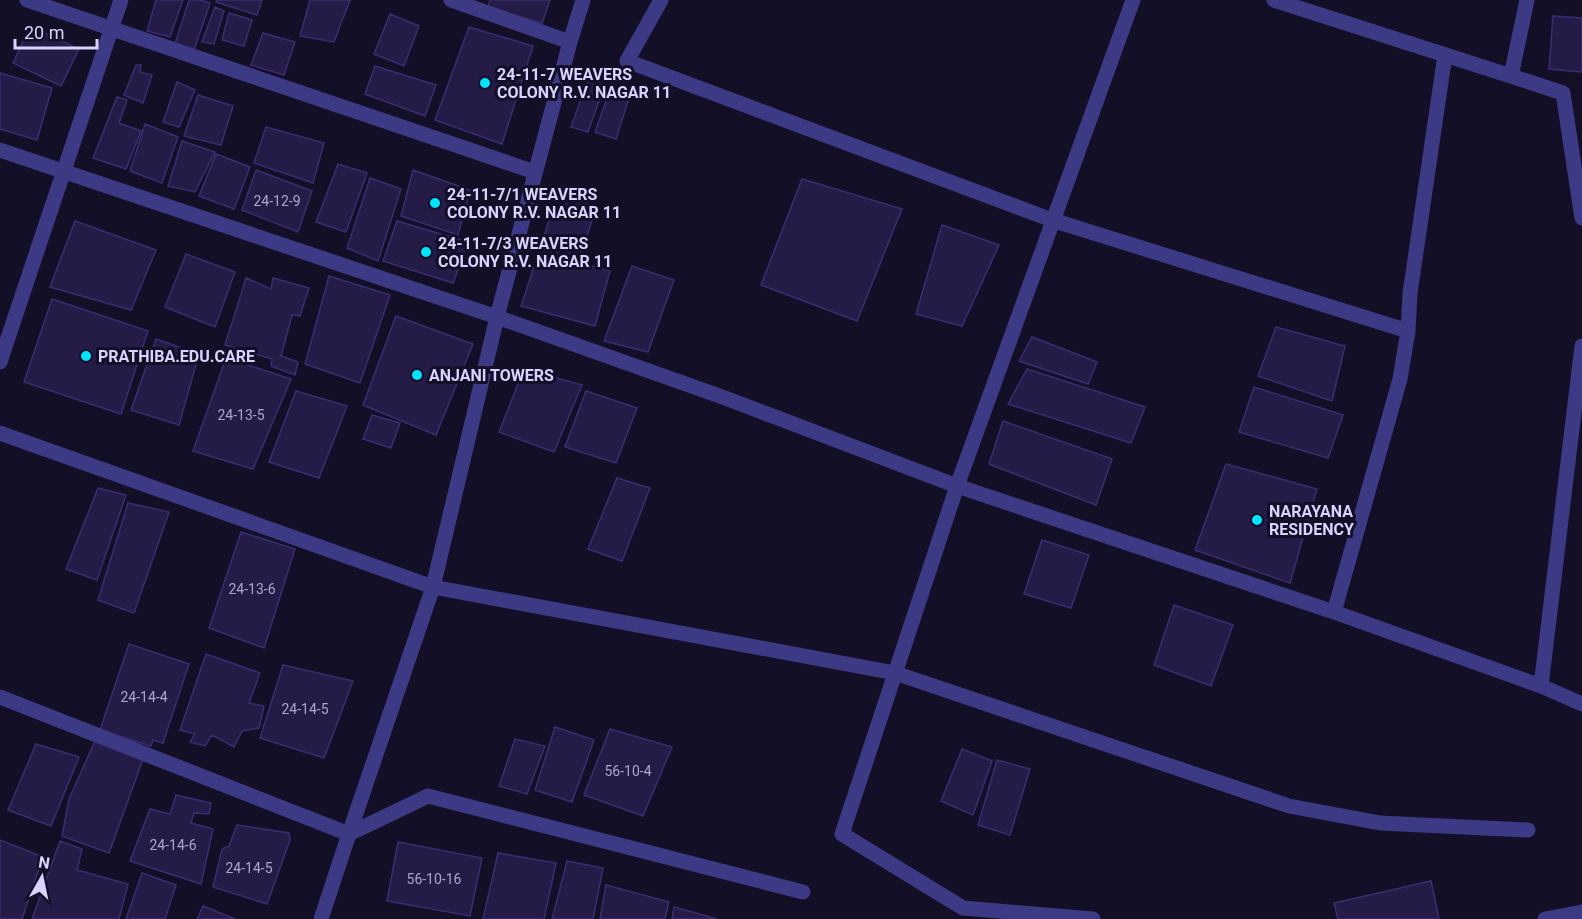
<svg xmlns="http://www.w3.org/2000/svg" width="1582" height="919" font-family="Roboto,sans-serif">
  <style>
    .building { fill: #241b47; stroke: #3b2d73; stroke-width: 1.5 }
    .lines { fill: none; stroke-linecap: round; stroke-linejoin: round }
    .street { stroke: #3d3a85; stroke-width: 15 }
    .poi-dot { fill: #00e5ff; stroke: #130f26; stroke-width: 2 }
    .labels { text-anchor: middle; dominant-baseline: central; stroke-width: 6; stroke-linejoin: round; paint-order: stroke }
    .number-label { font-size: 14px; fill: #aca6d1 }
    .poi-label { font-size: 16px; font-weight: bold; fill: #d9d4ff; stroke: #130f26; text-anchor: start }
  </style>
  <rect width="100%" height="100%" fill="#130f26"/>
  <!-- building -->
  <path class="building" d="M 156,0 L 183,0 L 170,37 L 147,31 Z
    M 189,0 L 200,0 L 210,3 L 193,53 L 174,47 Z
    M 217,0 L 262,0 L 257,15 L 216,2 Z
    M 310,0 L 350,0 L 334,42 L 300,36 Z
    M 490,0 L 550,0 L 542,23 L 488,8 Z
    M 215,7 L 224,11 L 214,44 L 202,42 Z
    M 229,13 L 252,20 L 244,46 L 222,40 Z
    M 390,14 L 419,26 L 404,66 L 374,54 Z
    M 1553,16 L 1582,18 L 1582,72 L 1549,69 Z
    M 30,26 L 79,49 L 61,86 L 13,63 Z
    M 469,27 L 533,46 L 502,144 L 435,120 Z
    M 263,33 L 295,42 L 284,75 L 251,65 Z
    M 136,65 L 141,65 L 140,72 L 152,75 L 143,103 L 124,95 Z
    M 375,66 L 436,85 L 425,116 L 365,94 Z
    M 0,73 L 52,88 L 37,140 L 0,129 Z
    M 177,82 L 195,90 L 179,127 L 163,122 Z
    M 587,82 L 605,84 L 588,132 L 571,127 Z
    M 610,90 L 630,95 L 616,139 L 595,132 Z
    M 198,95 L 233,106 L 221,145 L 184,136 Z
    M 117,97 L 127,100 L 119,123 L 141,131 L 126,169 L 93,158 Z
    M 145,124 L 178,137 L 162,183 L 130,171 Z
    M 266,127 L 324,143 L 313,183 L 254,163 Z
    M 182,141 L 215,152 L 195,192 L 168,186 Z
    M 216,154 L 250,167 L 234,209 L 199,196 Z
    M 338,164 L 367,173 L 346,232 L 316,222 Z
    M 256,170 L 312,191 L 298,232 L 242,210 Z
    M 413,170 L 470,190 L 458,235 L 401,216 Z
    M 370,178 L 401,189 L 378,261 L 347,248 Z
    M 802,179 L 902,209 L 857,321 L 761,285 Z
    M 558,194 L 597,206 L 578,262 L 610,271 L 595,326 L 521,306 Z
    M 75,221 L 156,250 L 131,310 L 50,287 Z
    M 397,221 L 468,242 L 453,283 L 383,261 Z
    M 942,225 L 999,245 L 962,326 L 916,314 Z
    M 186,254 L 235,272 L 215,327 L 165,307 Z
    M 632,266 L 674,280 L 648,352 L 604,341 Z
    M 329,276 L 390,295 L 360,383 L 305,364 Z
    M 246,278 L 271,289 L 273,278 L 309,288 L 300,316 L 292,315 L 281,356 L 298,362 L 295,375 L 271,366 L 272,359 L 225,345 Z
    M 52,299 L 148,331 L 121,414 L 24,382 Z
    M 396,316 L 473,344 L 436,435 L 363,405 Z
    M 1276,327 L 1345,346 L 1332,401 L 1258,376 Z
    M 1032,337 L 1097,362 L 1088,384 L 1019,361 Z
    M 156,339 L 199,354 L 179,425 L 131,410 Z
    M 226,358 L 291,379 L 253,469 L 193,451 Z
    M 524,369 L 582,385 L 554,452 L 499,432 Z
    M 1027,369 L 1145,407 L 1131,443 L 1008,404 Z
    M 1254,387 L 1343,415 L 1328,458 L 1239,432 Z
    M 296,391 L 347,406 L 319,478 L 269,462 Z
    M 586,391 L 637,408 L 616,463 L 565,447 Z
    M 372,415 L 400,423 L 391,448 L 363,439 Z
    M 1003,421 L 1112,459 L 1096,505 L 989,464 Z
    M 1226,464 L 1317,489 L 1290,583 L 1195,550 Z
    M 617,478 L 650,488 L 622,561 L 588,549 Z
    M 98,488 L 126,495 L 97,580 L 66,569 Z
    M 128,503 L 169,512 L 134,613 L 98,600 Z
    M 241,532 L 295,549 L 264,648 L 209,628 Z
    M 1042,540 L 1089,555 L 1071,608 L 1024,594 Z
    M 1174,605 L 1233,625 L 1211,686 L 1154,665 Z
    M 129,644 L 189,664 L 163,743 L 153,740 L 151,746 L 100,730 Z
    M 206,654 L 260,673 L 249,703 L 264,706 L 259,728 L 242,731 L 234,747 L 212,735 L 205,746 L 190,742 L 195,734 L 180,730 Z
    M 283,665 L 353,681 L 324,758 L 260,738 Z
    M 555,727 L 594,740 L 572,802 L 535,790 Z
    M 610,729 L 672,747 L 643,816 L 584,795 Z
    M 515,739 L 545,746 L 527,794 L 499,786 Z
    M 95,741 L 143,759 L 109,853 L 62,836 L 69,799 Z
    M 36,744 L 79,757 L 51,826 L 8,810 Z
    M 962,749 L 992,761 L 973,815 L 941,801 Z
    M 997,760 L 1030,769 L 1010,835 L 978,825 Z
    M 176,795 L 211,803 L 209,814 L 194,813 L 191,823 L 213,829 L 201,884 L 130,861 L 150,809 L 170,814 Z
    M 237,825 L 289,833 L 290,840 L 267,904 L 213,887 L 222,849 L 229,846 Z
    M 0,840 L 43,857 L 22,919 L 0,919 Z
    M 60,841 L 82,849 L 77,870 L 128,884 L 119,919 L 32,919 Z
    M 398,842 L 482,858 L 470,916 L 387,901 Z
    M 498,853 L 556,863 L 544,919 L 483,919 Z
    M 567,861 L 603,868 L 593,919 L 552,919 Z
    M 142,873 L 176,885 L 165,919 L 126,919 Z
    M 1431,881 L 1439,919 L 1338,919 L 1334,903 Z
    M 606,885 L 669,902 L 665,919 L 600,919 Z
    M 203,906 L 235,919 L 197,919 Z
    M 674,907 L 717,919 L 672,919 Z"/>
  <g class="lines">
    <!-- street -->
    <path class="street" d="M 27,0 L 535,172
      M 451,0 L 570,42
      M 661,0 L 627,61 L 1052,220 L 1408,331
      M 1274,0 L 1511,76 L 1527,0
      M 1511,76 L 1563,93 L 1582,218
      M 0,150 L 497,317 L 728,399 L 957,486 L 1334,612 L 1541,686 L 1582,704
      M 0,362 L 121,0
      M 0,433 L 433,587 L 895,673 L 1289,806 L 1380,823 L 1528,830
      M 1334,612 L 1400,379 L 1408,331 L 1410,293 L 1445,55
      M 1541,686 L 1582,346
      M 0,697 L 349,834 L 428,796 L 803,892
      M 321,919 L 349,834 L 433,587 L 497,317 L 570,42 L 583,0
      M 1093,919 L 963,908 L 842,834 L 957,486 L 1133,0
      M 1545,919 L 1582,912"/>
  </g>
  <!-- markers -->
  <g class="poi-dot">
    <circle cx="485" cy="83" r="6"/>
    <circle cx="435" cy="203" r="6"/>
    <circle cx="426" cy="252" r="6"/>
    <circle cx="86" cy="356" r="6"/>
    <circle cx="417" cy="375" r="6"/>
    <circle cx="1257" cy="520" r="6"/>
  </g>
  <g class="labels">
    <!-- number labels -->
    <g class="number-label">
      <text x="277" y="201">24-12-9</text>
      <text x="241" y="415">24-13-5</text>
      <text x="252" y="589">24-13-6</text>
      <text x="144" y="697">24-14-4</text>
      <text x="305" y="709">24-14-5</text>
      <text x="628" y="771">56-10-4</text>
      <text x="173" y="845">24-14-6</text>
      <text x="249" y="868">24-14-5</text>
      <text x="434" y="879">56-10-16</text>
    </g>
    <!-- poi labels -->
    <g class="poi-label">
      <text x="497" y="74">24-11-7 WEAVERS<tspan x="497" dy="18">COLONY R.V. NAGAR 11</tspan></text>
      <text x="447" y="194">24-11-7/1 WEAVERS<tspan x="447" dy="18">COLONY R.V. NAGAR 11</tspan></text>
      <text x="438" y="243">24-11-7/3 WEAVERS<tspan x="438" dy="18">COLONY R.V. NAGAR 11</tspan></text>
      <text x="98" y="356">PRATHIBA.EDU.CARE</text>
      <text x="429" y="375">ANJANI TOWERS</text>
      <text x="1269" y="511">NARAYANA<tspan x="1269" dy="18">RESIDENCY</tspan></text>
    </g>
  </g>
  <!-- north arrow -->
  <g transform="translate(42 877) rotate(9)" stroke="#130f26" stroke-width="4.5" paint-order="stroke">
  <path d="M0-4.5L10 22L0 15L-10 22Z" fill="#d9d4ff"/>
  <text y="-9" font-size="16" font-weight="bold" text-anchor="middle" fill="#d9d4ff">N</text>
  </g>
  <!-- scale -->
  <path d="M15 39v9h82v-9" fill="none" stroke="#d9d4ff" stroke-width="3"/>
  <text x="24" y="39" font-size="18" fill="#d9d4ff" stroke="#130f26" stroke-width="4.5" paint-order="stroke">20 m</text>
</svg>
